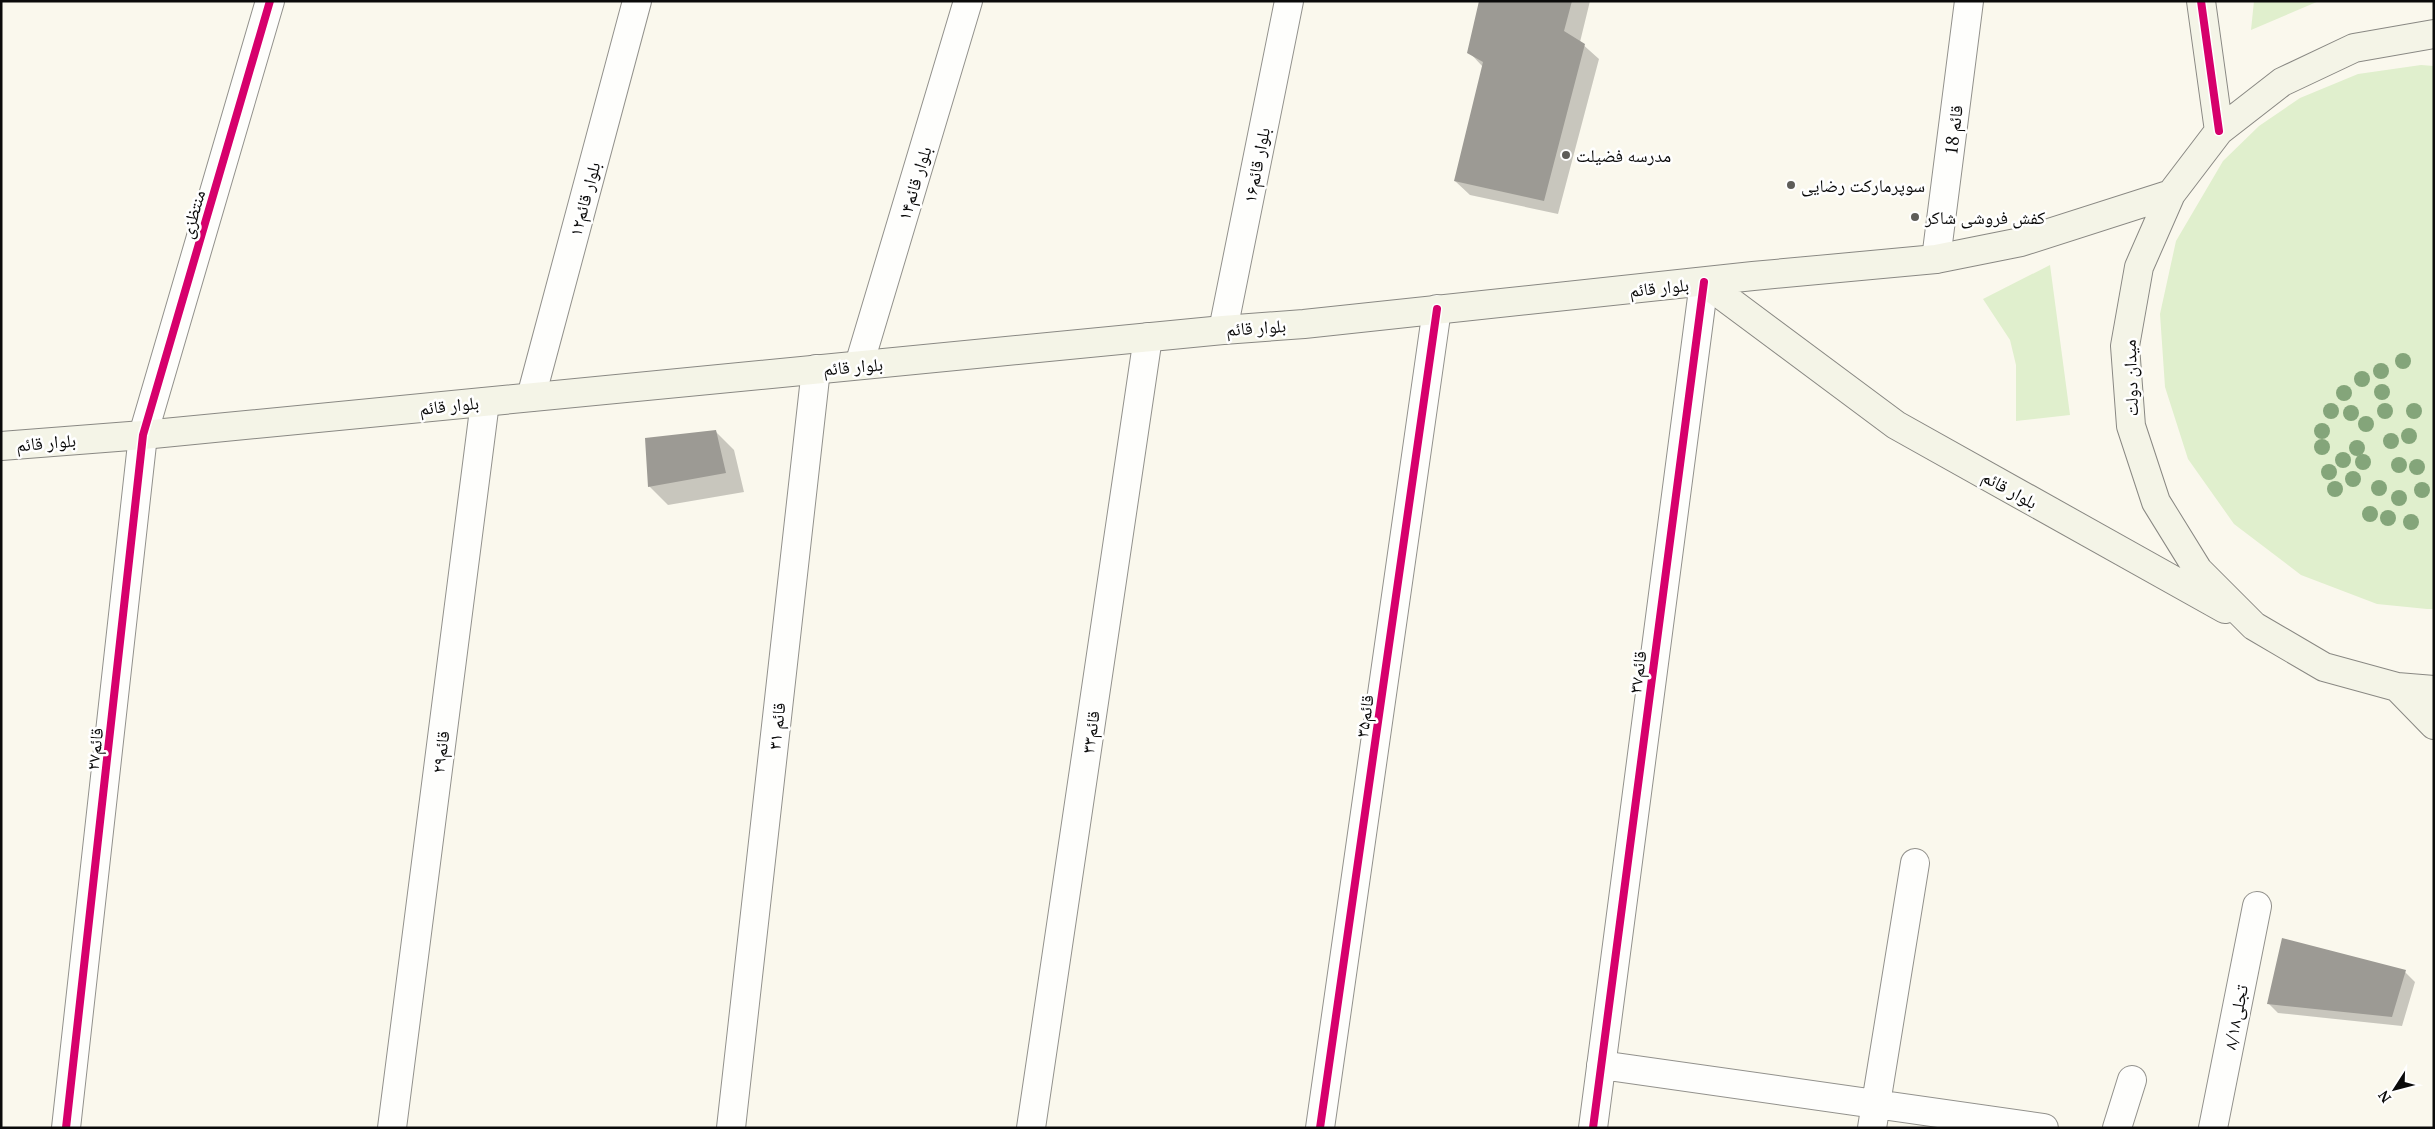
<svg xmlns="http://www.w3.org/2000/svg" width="2435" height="1129" font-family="'PT Serif','Noto Naskh Arabic',serif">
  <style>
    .green { fill: #e0efcd }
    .shadow { fill: #0003 }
    .building { fill: #9c9a94 }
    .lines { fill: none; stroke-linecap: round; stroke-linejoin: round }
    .minor-casing { stroke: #92918c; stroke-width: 30 }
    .secondary-casing { stroke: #898883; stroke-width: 30 }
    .minor { stroke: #fefefc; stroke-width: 28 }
    .secondary { stroke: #f4f4e7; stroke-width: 28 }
    .cycleway-casing { stroke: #fff; stroke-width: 11 }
    .cycleway { stroke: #d6006c; stroke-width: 8 }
    .tree { fill: #84a57a }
    .poi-dot { fill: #5e5d59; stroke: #fff; stroke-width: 2 }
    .labels { text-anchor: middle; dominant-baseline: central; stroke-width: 5; stroke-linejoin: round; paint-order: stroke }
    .street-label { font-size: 18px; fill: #0a0a0a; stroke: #fff }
    .poi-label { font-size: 18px; fill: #0a0a0a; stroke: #fff; text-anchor: start }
  </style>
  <rect width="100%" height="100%" fill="#faf8ed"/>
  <!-- green -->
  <path class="green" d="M 2254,1 L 2319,1 L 2251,30 Z
    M 2421,65 L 2434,66 L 2434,609 L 2427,609 L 2377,604 L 2301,575 L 2234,524 L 2188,459 L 2165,387 L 2160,314 L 2176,241 L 2223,161 L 2259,126 L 2300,98 L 2358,74 Z
    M 2050,265 L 2070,415 L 2016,421 L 2016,365 L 2010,340 L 1983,299 Z"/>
  <!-- shadow -->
  <path class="shadow" d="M 1481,1 L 1590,1 L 1580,42 L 1599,59 L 1558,214 L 1470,195 L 1455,181 L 1483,67 L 1469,52 Z
    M 715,431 L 734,450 L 744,492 L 668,505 L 649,486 Z
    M 2405,972 L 2415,982 L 2402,1026 L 2278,1013 L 2268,1003 Z"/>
  <!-- building -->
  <path class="building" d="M 1479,1 L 1572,1 L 1564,31 L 1585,44 L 1544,201 L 1454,181 L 1483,62 L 1467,53 Z
    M 716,430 L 726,473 L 648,487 L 645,438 Z
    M 2282,938 L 2406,970 L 2392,1017 L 2267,1004 Z"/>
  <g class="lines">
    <!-- minor casing -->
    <g class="minor-casing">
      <path id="minor" d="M 1936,259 L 1969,1
        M 1223,330 L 1289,1
        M 859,365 L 968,1
        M 531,397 L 637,1
        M 1601,1065 L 2044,1128
        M 66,1128 L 143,435 L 270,1
        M 392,1128 L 485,402
        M 731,1128 L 816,369
        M 1031,1128 L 1148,337
        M 1320,1128 L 1437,309
        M 1593,1128 L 1704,282
        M 1872,1128 L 1915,863
        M 2117,1128 L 2132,1080
        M 2213,1128 L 2257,906"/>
    </g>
    <!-- secondary casing -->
    <g class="secondary-casing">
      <path id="secondary" d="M 2201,1 L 2219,131
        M 2434,34 L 2354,48 L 2282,82 L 2219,131 L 2171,194 L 2139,267 L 2125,346 L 2131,426 L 2156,502 L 2198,570 L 2254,626 L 2324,667 L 2397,687 L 2434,690
        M 1704,282 L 1896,425 L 2225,609
        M 1,446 L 143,435 L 1223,330 L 1304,324 L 1753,276 L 1936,259 L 2021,242 L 2171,194
        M 2397,687 L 2434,725"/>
    </g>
    <!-- minor -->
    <use href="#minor" class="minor"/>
    <!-- secondary -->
    <use href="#secondary" class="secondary"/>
    <!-- cycleway casing -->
    <g class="cycleway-casing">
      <path id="cycleway" d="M 2201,1 L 2219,131
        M 66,1128 L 143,435 L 270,1
        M 1320,1128 L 1437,309
        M 1593,1128 L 1704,282"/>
    </g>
    <!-- cycleway -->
    <use href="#cycleway" class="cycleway"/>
  </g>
  <!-- trees -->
  <g class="tree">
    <circle cx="2403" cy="361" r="8"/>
    <circle cx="2381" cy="371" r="8"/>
    <circle cx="2362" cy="379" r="8"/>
    <circle cx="2382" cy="392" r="8"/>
    <circle cx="2344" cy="393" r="8"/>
    <circle cx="2331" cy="411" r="8"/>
    <circle cx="2385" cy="411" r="8"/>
    <circle cx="2414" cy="411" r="8"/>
    <circle cx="2351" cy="413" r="8"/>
    <circle cx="2366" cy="424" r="8"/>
    <circle cx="2322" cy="431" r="8"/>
    <circle cx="2409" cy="436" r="8"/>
    <circle cx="2391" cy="441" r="8"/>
    <circle cx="2322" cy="447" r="8"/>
    <circle cx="2357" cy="448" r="8"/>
    <circle cx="2343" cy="460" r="8"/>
    <circle cx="2363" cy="462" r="8"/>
    <circle cx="2399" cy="465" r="8"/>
    <circle cx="2417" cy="467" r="8"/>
    <circle cx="2329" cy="472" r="8"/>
    <circle cx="2353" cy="479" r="8"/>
    <circle cx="2379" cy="488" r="8"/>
    <circle cx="2335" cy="489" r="8"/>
    <circle cx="2422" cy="490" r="8"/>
    <circle cx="2399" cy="498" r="8"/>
    <circle cx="2370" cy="514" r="8"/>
    <circle cx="2388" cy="518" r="8"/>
    <circle cx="2411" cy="522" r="8"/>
  </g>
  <!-- markers -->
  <g class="poi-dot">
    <circle cx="1566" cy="155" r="5"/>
    <circle cx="1791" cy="185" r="5"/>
    <circle cx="1915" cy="217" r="5"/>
  </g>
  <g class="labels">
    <!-- street labels -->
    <g class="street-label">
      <text transform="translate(1953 130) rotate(-83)">18 قائم</text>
      <text transform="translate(1256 165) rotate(-79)">بلوار قائم۱۶</text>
      <text transform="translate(914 183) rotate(-73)">بلوار قائم۱۴</text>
      <text transform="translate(584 199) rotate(-75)">بلوار قائم۱۲</text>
      <text transform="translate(192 214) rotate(-74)">منتظزی</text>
      <text transform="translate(1659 287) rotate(-6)">بلوار قائم</text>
      <text transform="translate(1256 327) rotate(-4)">بلوار قائم</text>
      <text transform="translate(853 366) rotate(-5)">بلوار قائم</text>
      <text transform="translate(2130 378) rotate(-92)">میدان دولت</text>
      <text transform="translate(449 405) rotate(-6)">بلوار قائم</text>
      <text transform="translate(46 442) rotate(-5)">بلوار قائم</text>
      <text transform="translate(2010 489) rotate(29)">بلوار قائم</text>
      <text transform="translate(1637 672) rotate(-83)">قائم۳۷</text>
      <text transform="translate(1364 716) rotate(-82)">قائم۳۵</text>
      <text transform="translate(776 726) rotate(-84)">قائم ۳۱</text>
      <text transform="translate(1090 732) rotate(-82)">قائم۳۳</text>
      <text transform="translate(94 749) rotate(-84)">قائم۲۷</text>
      <text transform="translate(440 752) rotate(-83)">قائم۲۹</text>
      <text transform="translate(2235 1017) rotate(-79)">تجلی۸/۱۸</text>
    </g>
    <!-- poi labels -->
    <g class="poi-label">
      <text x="1576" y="155">مدرسه فضیلت</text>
      <text x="1801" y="185">سوپرمارکت رضایی</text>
      <text x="1925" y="217">کفش فروشی شاکر</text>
    </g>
  </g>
  <!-- border -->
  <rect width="2435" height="1129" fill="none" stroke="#0a0a0a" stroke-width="5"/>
  <!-- north arrow -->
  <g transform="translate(2395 1089) rotate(234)" stroke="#ffffff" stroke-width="4" paint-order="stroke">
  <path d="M0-4L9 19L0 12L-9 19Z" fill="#0a0a0a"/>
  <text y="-8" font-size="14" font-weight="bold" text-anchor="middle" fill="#0a0a0a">N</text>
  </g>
</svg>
